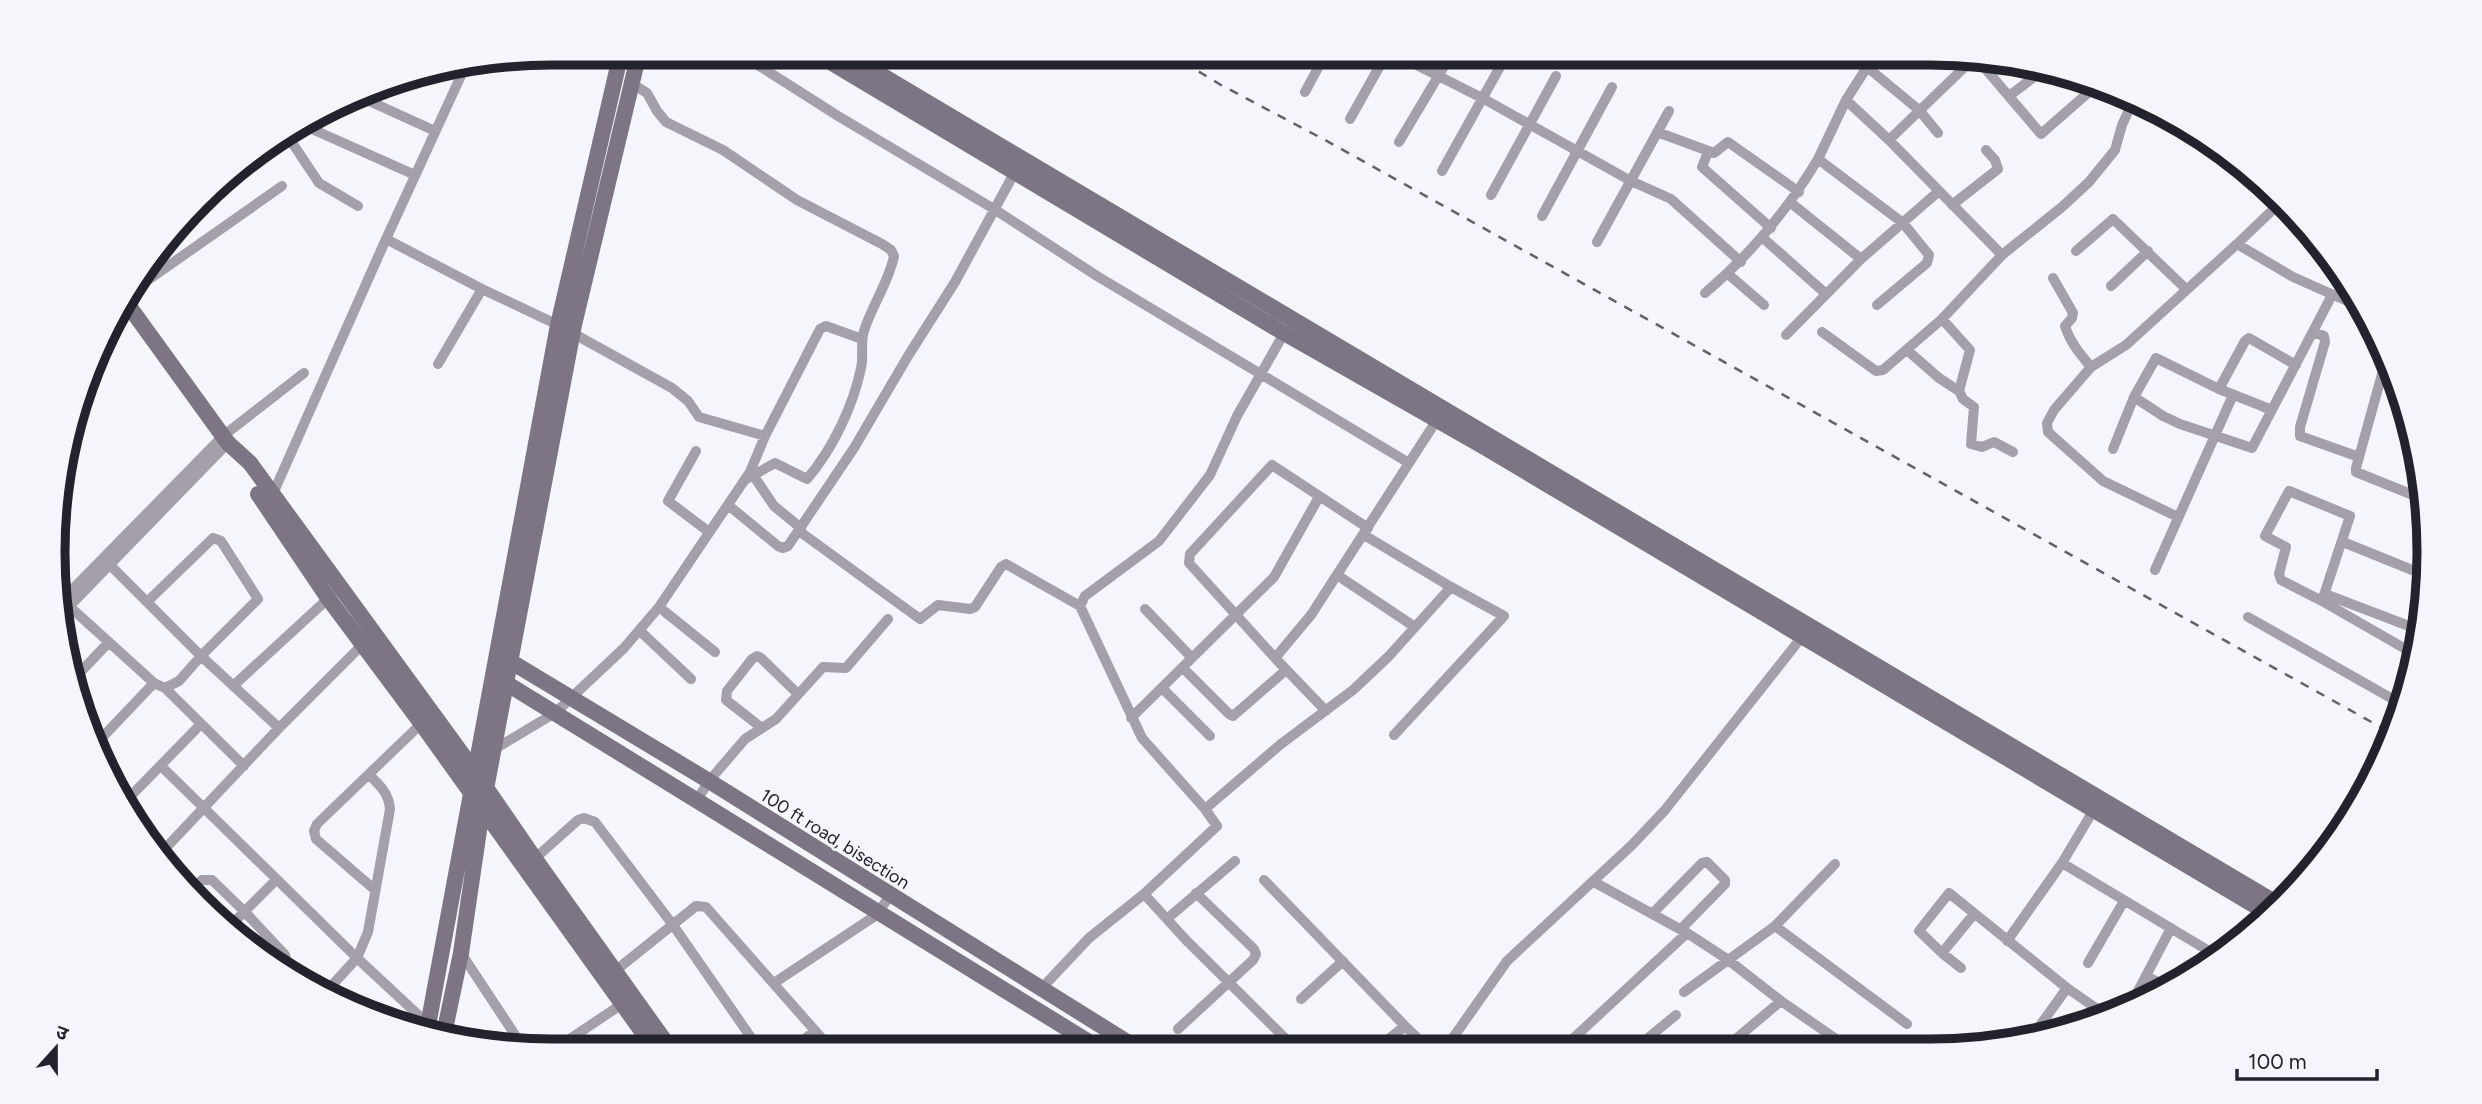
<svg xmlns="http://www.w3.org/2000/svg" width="2482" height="1104" font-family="Figtree,'Noto Sans Devanagari',sans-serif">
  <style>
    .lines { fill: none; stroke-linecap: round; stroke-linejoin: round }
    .street { stroke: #a49fa9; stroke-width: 10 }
    .secondary { stroke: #7d7584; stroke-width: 16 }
    .rail { stroke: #61626a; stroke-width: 2.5; stroke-dasharray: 9 9; stroke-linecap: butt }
    .labels { text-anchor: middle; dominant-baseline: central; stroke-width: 5; stroke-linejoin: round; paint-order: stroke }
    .street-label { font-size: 18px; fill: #22232c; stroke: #f5f6fb }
    .rim { fill: none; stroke: #22232c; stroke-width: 9 }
  </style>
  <rect width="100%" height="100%" fill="#f5f6fb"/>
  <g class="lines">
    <!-- street -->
    <path class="street" d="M 739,53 L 838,116 L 994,209 L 1097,276 L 1409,463
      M 1393,53 L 1484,99 L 1631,181 L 1671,199 L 1741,262
      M 1978,60 L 2041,134 L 2089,92
      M 1867,67 L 1919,110 L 1938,133
      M 631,83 L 647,93 L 657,111 L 666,122 L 723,150 L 797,200 L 882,244 L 891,250 L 894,256 C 889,282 872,305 864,331 C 860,343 864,356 861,368 C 853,407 832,450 807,479 L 775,463 L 745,480
      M 1305,92 L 1326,53
      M 356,95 L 435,131
      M 2009,96 L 2042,71
      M 1846,100 L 1889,140 L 2002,255
      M 2167,114 L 2281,202
      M 1350,119 L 1387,53
      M 312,129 L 415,175
      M 285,132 L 319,183 L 358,206
      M 1657,132 L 1714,153 L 1728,142 L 1799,192
      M 1889,140 L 1973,59
      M 1399,142 L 1452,53
      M 1708,152 L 1702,167 L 1771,228
      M 1818,159 L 1846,100 L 1876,53
      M 1442,171 L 1506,56
      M 1491,195 L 1556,76
      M 2282,201 L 2237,244 L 2293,277 L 2363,308
      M 1791,203 L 1861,259
      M 1952,205 L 1998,169 L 1995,160 L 1986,150
      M 1542,216 L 1612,87
      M 1763,238 L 1825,293
      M 386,239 L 482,289 L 438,364
      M 1597,242 L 1669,111
      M 2076,251 L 2113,219 L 2186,289
      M 1728,274 L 1764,305
      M 2053,278 L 2073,313 L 2072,318 L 2065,326 C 2070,342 2080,354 2091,367
      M 2111,286 L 2148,251
      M 482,289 L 558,325 L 672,388 L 688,401 L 699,417 L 765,436
      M 1705,293 C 1751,254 1787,211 1818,159 L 1903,223 L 1929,255 L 1927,263 L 1877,305
      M 124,297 L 282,186
      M 1942,319 L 1970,350 L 1959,391 L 1963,399 L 1974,407 L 1971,444 L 1982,447 L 1994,442 L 2013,452
      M 1287,328 L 1237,416 L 1210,475 L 1159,541 L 1085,596 L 1080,606 L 1142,738 L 1205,809 L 1217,826 L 1144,894 L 1186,940 L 1296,1049
      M 1822,332 L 1876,371 L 1883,370 L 1942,319 L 2002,255 L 2062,207 L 2089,182 L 2115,150 L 2122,125 L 2134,99
      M 2313,332 L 2324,336 L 2325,342 L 2300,427 L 2300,436 L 2359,457
      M 1786,335 L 1861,259 L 1939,191
      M 1907,350 L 1939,378 L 1959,391
      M 2387,356 L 2356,468 L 2356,472 L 2418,497 L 2424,494
      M 2219,389 L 2245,341 L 2249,338 L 2296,365
      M 2134,397 L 2156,358 L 2219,389 L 2272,410
      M 2113,449 L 2134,397 L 2163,416 L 2180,424 L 2252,448 L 2332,295
      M 696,451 L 668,501 L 709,532
      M 753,475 L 774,506 L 801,528
      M 272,496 L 386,239 L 465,67
      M 728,505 L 778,546 L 783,548 L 788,546 L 854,448 L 908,356 L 955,282 L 1017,168
      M 2178,517 L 2103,481 L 2048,432 L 2047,423 L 2054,410 L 2091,367 L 2126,345 L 2237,244
      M 799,531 L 920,619 L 938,605 L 970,609 L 975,607 L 1001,567 L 1006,564 L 1080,606
      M 1364,535 L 1451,587 L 1504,616 L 1394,735
      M 2343,542 L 2427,576
      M 110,565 L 201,656 L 279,728
      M 2155,570 L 2233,395
      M 1337,575 L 1415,627
      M 2325,594 L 2422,631
      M 2322,601 L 2350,516 L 2289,491 L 2265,536 L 2286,547 L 2279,574 L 2281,580 L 2322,601 L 2416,655
      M 57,605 L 223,436 L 304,373
      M 69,606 L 154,683
      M 659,607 L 715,652
      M 1145,609 L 1192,658
      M 2248,617 L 2405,706
      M 57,619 L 228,443
      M 640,631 L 691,679
      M 1275,658 L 1189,563 L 1190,554 L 1272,465 L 1368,528
      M 1183,668 L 1229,714 L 1233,716 L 1286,670
      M 72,681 L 109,642
      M 233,686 L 332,595
      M 165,688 L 244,766
      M 1162,688 L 1210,736
      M 1326,711 L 1275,658 L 1311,615 L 1440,415
      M 1131,718 L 1274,577 L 1319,497
      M 762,728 L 726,700 L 727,691 L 752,659 L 757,656 L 761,658 L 798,694
      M 94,746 L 154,683 L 165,688 L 179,681 L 201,656 L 258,599 L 221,541 L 213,538 L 147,602
      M 493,750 L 555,713 L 624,648 L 659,607 L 750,472 L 765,436 L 820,329 L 826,326 L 862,339
      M 161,766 L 357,958 L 368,932 L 390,809 C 389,794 380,785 369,775
      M 697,800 L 709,781 L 745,739 L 776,719 L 823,667 L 846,668 L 888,619
      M 122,805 L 200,725
      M 1205,809 L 1281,744 L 1353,690 L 1389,656 L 1451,587
      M 161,853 L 279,728 L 362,645
      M 532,861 L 578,820 L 584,818 L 595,822 L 673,925 L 750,1036
      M 2062,863 L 2219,957
      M 1264,880 L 1405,1026 L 1429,1049
      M 1594,882 L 1687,933 L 1727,959 L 1781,1001 L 1849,1048
      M 192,890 L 202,880 L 212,880 L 244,911 L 285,955 L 286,959 L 280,968
      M 375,890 L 316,839 L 314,831 L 317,824 L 424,721
      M 1653,913 L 1702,863 L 1707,862 L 1725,880 L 1725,884 L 1681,929
      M 1168,918 L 1235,861
      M 1775,926 L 1907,1024
      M 226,930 L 276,880
      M 2007,941 L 2062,863 L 2093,811
      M 461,953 L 523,1047
      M 1942,953 L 1919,931 L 1949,893 L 2067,988
      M 2088,963 L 2124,901
      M 1961,968 L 1942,953 L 1974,914
      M 615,971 L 696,906 L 706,907 L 833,1051
      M 2146,976 L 2167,987
      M 774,983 L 875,916 L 890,896
      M 1041,989 L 1089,938 L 1144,894
      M 1684,992 L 1775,926 L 1835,864
      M 324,994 L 357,958 L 428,1024
      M 1301,999 L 1343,961
      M 2128,1010 L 2171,928
      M 1178,1029 L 1253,960 L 1256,954 L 1254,949 L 1196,893
      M 575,1037 L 585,1051
      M 2031,1038 L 2067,988 L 2109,1017
      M 1563,1048 L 1687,933
      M 1636,1048 L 1676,1015
      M 1725,1048 L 1781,1001
      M 1376,1049 L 1405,1026
      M 1445,1049 L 1507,961 L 1632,845 L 1665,810 L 1805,633
      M 552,1051 L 625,1002
      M 789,1051 L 815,1031"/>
    <!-- secondary -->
    <path class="secondary" d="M 815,53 L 1284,333 L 1481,445 L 2267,913
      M 844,53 L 2276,903
      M 123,298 L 228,443 L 250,463 L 476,773 L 535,859 L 672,1051
      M 258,494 L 328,598 L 421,723 L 656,1051
      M 510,661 L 709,781 L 1140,1050
      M 506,683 L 1102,1050
      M 427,1031 L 558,325 L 621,53
      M 444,1034 L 461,953 L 482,810 L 574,325 L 639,53"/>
    <!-- rail -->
    <path class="rail" d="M 1168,53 L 1221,85 L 1325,140 L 2393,734"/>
  </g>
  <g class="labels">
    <!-- street labels -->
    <g class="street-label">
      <text transform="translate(835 839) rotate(32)">100 ft road, bisection</text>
    </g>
  </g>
  <!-- crop -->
  <path d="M0 0H2482V1104H0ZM552 65H1930A487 487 0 0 1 2417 552V552A487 487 0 0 1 1930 1039H552A487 487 0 0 1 65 552V552A487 487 0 0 1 552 65Z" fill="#f5f6fb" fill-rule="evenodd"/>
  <path class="rim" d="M552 65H1930A487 487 0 0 1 2417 552V552A487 487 0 0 1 1930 1039H552A487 487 0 0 1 65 552V552A487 487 0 0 1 552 65Z"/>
  <!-- north arrow -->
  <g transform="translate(56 1048) rotate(21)" stroke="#f5f6fb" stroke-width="5" paint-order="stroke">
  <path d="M0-5L12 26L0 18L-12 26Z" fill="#22232c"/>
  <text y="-10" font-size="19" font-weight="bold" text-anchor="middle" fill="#22232c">उ</text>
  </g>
  <!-- scale -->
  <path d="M2237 1069v10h140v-10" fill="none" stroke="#22232c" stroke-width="3.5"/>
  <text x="2248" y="1069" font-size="21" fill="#22232c" stroke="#f5f6fb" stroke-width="5" paint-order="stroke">100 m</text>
</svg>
